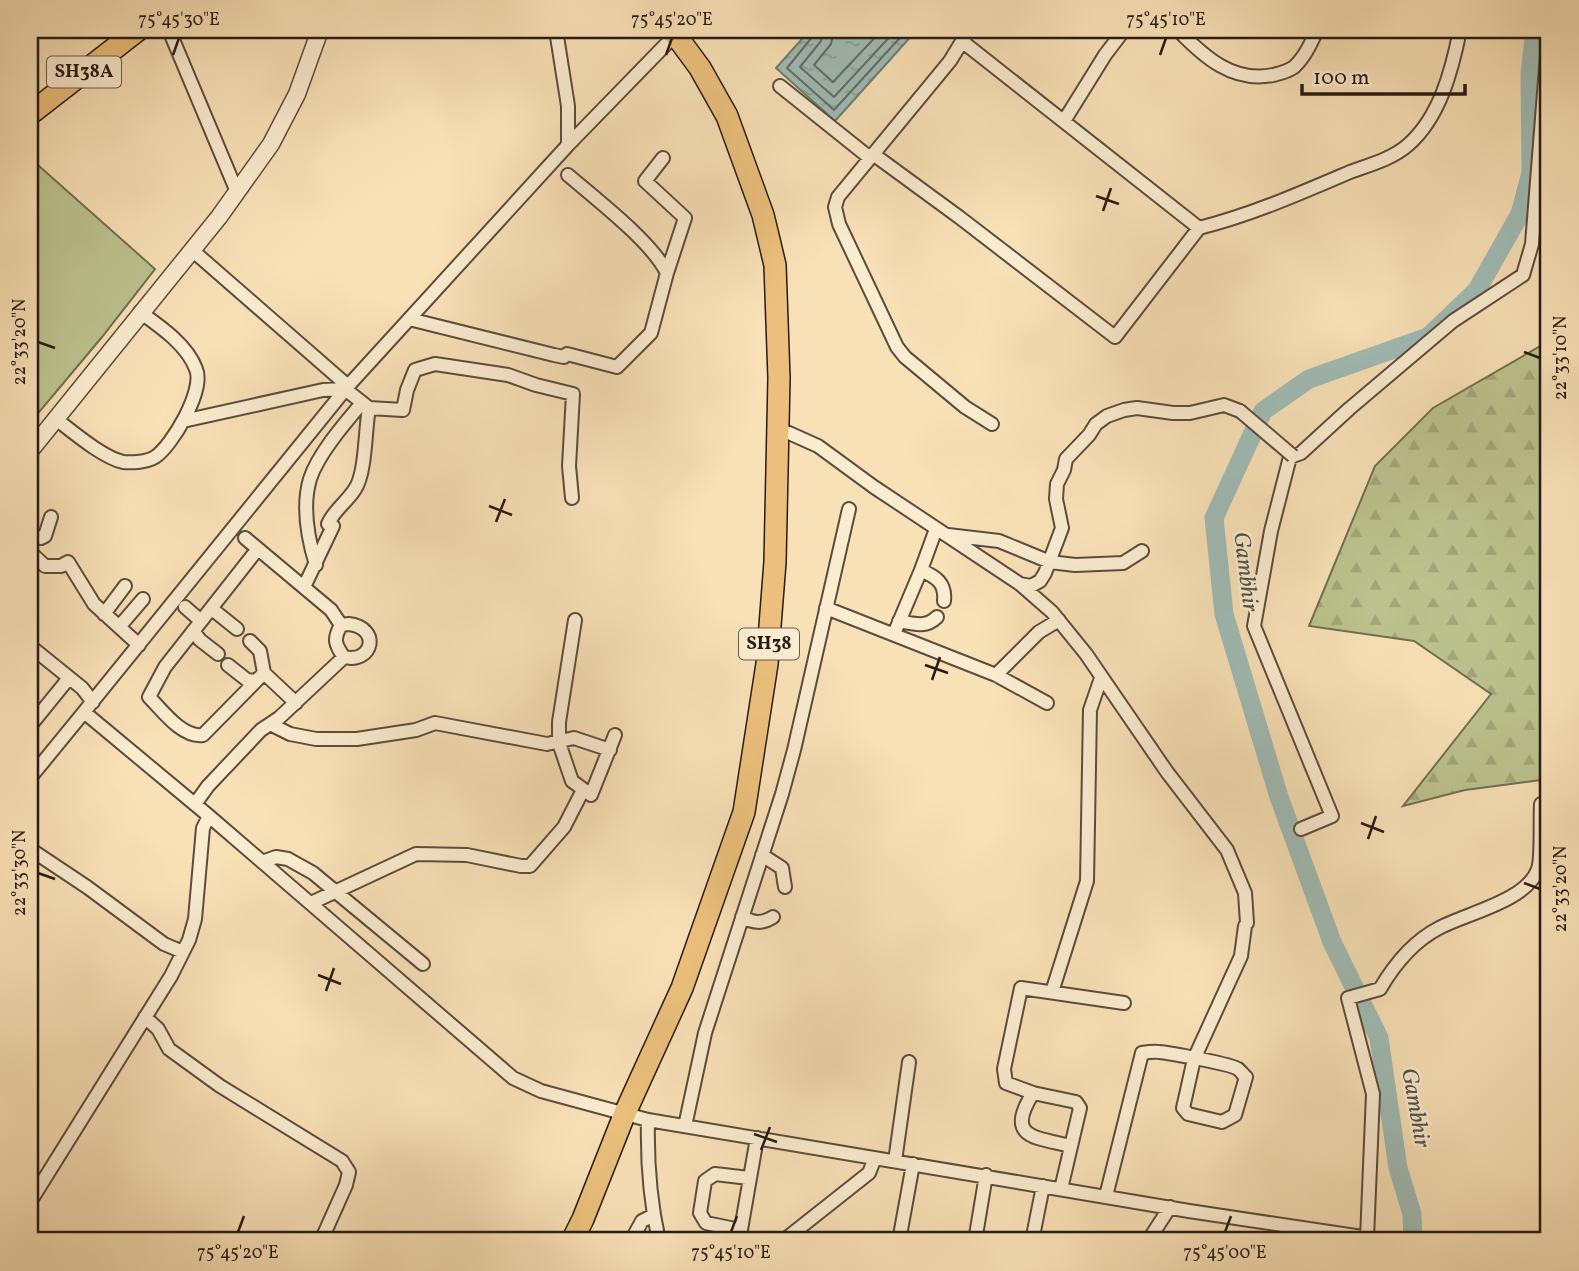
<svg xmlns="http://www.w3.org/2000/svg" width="1579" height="1271" font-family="Vollkorn,serif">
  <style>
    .forest { fill: url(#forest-firs); stroke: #726f52; stroke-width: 2 }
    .pitch { fill: #bcc38f; stroke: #726f52; stroke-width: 2 }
    .water { fill: url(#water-ripples); stroke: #707c76; stroke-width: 2 }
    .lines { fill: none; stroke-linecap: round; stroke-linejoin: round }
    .shore { stroke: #646c66; stroke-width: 2 }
    .river { stroke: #a0bcb6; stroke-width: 19 }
    .minor-casing { stroke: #5c4c3e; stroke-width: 16 }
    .tertiary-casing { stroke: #5c4c3e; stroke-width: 19 }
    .primary-casing { stroke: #271b16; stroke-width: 24 }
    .minor { stroke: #fbecd0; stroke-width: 12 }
    .tertiary { stroke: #fbecd0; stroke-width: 16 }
    .primary { stroke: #ecc07c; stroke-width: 21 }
    .minor-bridge-casing { stroke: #5c4c3e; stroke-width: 16; stroke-linecap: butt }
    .minor-bridge { stroke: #fbecd0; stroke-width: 12 }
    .ticks { fill: none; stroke: #271b16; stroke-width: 2.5 }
    .labels { text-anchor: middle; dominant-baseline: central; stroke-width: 5; stroke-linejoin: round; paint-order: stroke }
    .shield { fill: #fbecd0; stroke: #675a4e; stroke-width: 2 }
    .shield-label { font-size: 19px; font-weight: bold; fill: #271b16 }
    .water-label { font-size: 23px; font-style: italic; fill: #51534e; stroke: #fbecd0 }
    .neatline { fill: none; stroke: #271b16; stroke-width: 2.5 }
    .ticks-label { font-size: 18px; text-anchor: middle; fill: #271b16 }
  </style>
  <defs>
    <pattern id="forest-firs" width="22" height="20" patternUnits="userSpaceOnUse" patternTransform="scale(1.75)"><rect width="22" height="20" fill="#bcc38f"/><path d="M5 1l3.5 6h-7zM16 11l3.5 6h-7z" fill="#a2a77b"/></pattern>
    <pattern id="water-ripples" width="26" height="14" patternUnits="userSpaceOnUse" patternTransform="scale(1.75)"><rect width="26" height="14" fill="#a0bcb6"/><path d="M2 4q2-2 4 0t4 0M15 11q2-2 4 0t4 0" fill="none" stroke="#8aa19c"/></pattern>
  </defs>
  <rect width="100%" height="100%" fill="#f9e1b7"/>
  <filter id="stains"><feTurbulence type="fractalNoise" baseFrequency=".00286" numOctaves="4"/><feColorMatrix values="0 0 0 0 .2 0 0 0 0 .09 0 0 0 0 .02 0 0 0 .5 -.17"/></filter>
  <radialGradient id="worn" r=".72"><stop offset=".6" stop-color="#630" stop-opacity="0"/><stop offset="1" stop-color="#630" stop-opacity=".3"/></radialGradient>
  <!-- forest -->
  <path class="forest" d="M 1549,341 L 1549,779 L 1465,790 L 1403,806 L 1491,694 L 1414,641 L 1309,626 L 1375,466 L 1433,408 Z"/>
  <!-- pitch -->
  <path class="pitch" d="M 30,158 L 155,269 L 102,337 L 30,423 Z"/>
  <!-- water -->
  <path class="water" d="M 810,30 L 911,30 L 914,33 L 835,121 L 776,68 Z"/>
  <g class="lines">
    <!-- shore -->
    <path class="shore" d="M 815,30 L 813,36 L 787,68 L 834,110 L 907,30
      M 823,30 L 821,41 L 800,67 L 834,97 L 896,30
      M 834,30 L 831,44 L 814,65 L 833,82 L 882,30"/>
    <!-- river -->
    <path class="river" d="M 1413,1241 L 1412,1214 L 1398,1168 L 1379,1038 L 1332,942 L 1279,797 L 1224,614 L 1214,518 L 1263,411 L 1309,379 L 1428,337 L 1477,290 L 1520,214 L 1531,173 L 1530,74 L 1535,30"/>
    <!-- minor casing -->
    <g class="minor-casing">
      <path id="minor" d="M 169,30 L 237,192
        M 556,30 L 568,106 L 568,145
        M 969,30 L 950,61 L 838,197 L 835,207 L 839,224 L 897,347 L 905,357 L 965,407 L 992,424
        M 1178,30 C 1204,57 1233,83 1273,75 C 1281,73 1287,72 1294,67 C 1305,57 1311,43 1317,30
        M 963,42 L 1199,228
        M 780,86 L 870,158
        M 1064,121 L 1105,55 L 1124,30
        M 873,154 L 959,217 L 1115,337 L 1199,228 C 1251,215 1301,193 1350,172 C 1369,165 1392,159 1408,145 C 1440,117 1452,70 1460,30
        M 663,158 L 645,181 L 685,218 L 667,273
        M 192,250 L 348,386
        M 409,319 L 554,355 L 564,357 L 567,354 L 617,367 L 651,333 L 667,273 C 652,242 596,199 568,175
        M 56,419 C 73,432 102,457 123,462 C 132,463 147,462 155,457 C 172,446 205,390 196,369 C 187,345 161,327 140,312
        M 183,421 L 323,390 L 345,389 L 369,408 L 403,410 L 407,390 L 415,370 L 435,364 L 508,375 L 536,385 L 573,394 L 569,466 L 572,498
        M 777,432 L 789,433 L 818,446 L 874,487 L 1020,584 L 1052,612 L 1086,654 L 1167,772 L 1227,850 L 1245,893 L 1247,923
        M 328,524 C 334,510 347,502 355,489 C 366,473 365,429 369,408
        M 30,535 L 41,538 L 45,536 L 51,517
        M 948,535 L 999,541 L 1050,562 L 1075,565 L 1123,563 L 1142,551
        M 245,538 L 331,610 L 341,625
        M 30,552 L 45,566 L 61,566 L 68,562 L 94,604 L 139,645
        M 253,555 L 165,667 L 149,697 C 162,710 182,738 203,735 L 264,673
        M 316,565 C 308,539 302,506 310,479 C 318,454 345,423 362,403
        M 921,570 L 936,529
        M 1020,584 L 1031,586 L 1040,581 L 1045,573 L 1062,528 L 1056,499 L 1057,484 L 1064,470 L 1066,459 L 1089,435 L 1096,424 L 1107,416 L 1124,410 L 1137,408 L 1173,413 L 1190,413 L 1224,405 L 1240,411
        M 304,587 L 333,526
        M 185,607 L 201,621
        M 826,608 L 996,675 L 1047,703
        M 212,609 L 237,629
        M 104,614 L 125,586
        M 575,620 L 559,722 L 559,743 L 572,781 L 591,795 L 615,735
        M 899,621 C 914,624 926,628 937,617
        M 349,624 C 381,628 373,664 344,657 C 335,645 333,639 341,625 Z
        M 119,627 L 143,599
        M 193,631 L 200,640 L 218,654
        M 894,634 L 921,570 C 936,577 946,583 944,601
        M 250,641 L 260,651 L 264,673 L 296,703
        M 30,646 L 82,688 L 93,702
        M 228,665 L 247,680 L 256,681
        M 996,675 L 1039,632 L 1059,620
        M 84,712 L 348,386 L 568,145 L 677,33
        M 270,724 L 290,734 L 316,739 L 357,739 L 416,730 L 435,723 L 547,744 L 574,738 L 610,750
        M 30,726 L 69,678
        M 30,778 L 84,712 L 209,816 L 513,1078 L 541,1091 L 648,1120 C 647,1161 650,1201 659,1241
        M 195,804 L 208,786 L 261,730 L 279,718 L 344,657
        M 1301,829 L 1332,816 L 1254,626 L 1271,531 L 1290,457 L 1301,453 L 1349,409 L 1453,321 L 1523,275 L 1532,244 L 1549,30
        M 30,849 L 87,887 L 164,944 L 183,952
        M 762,855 L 782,868 L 785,887
        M 262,862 L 276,857 L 288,859 L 313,873 L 423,964
        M 311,903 L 416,854 L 467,855 L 521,866 L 530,866 L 564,827 L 583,790
        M 742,917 C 754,923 762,924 773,917
        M 1052,992 L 1087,881 L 1090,710 L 1101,678
        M 145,1017 L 158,1029 L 169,1049 L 220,1086 L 342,1161 L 349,1172 L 346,1185 L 321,1241
        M 1033,1093 L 1006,1083 L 1004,1069 L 1021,988 L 1124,1003
        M 648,1120 L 1189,1211 L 1389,1241
        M 685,1126 L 705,1033 L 782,794 L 794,750 L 849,509
        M 895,1161 L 909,1062
        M 1061,1189 L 1080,1108 L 1076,1102 L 1033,1093 C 1005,1138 1034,1137 1071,1146
        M 1106,1196 L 1142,1053 C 1148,1052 1154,1051 1159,1052 C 1170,1053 1231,1064 1238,1069 C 1240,1070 1244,1076 1246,1077 L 1235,1115 L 1222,1122 L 1188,1114 L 1183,1108 L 1194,1059 L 1241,956 L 1245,926
        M 30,1202 L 171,976 L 189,940 L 195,919 L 203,828 L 209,816
        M 740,1230 L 706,1223 L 700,1213 L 705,1181 L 715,1174 L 749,1178
        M 1367,1238 L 1373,1094 L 1348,998 L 1380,989 C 1394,965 1414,941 1439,928 C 1467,913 1527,901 1538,869 C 1542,859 1540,818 1541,804
        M 631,1241 L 642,1221 L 654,1215
        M 739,1241 L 757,1138
        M 783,1241 L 869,1173 L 875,1158
        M 899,1241 L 913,1164
        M 975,1241 L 986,1175
        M 1032,1241 L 1043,1186
        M 1148,1241 L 1170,1207"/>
    </g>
    <!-- tertiary casing -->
    <g class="tertiary-casing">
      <path id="tertiary" d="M 30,451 L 219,217 L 271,144 L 297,94 L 320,30"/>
    </g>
    <!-- primary casing -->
    <g class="primary-casing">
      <path id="primary" d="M 30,114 L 138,30
        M 572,1241 L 583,1219 L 625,1113 L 682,988 L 744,812 L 767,664 L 775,562 L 779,378 L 775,265 L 763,215 L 727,116 L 700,68 L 672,30"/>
    </g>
    <!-- minor -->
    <use href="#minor" class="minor"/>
    <!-- tertiary -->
    <use href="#tertiary" class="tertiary"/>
    <!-- primary -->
    <use href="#primary" class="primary"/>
    <!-- minor-bridge casing -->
    <g class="minor-bridge-casing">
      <path id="minor-bridge" d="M 1240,411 L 1293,456"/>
    </g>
    <!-- minor-bridge -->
    <use href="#minor-bridge" class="minor-bridge"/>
  </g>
  <!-- ticks -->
  <path class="ticks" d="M 173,55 L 179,38M 666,55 L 672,38M 1160,55 L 1166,38M 1096,196 L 1119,204M 1103,211 L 1111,188M 38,342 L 55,348M 1524,352 L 1540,358M 489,506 L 512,515M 496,522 L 505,499M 925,665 L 948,673M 932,680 L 940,657M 1361,823 L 1384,832M 1368,839 L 1376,816M 38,873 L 55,879M 1524,883 L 1540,889M 318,975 L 341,984M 326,991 L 334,968M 754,1134 L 777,1142M 761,1150 L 770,1127M 238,1232 L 244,1216M 731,1232 L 737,1216M 1225,1232 L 1231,1216"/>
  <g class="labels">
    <!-- shield labels -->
    <g class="shield">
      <rect x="47" y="56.5" width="74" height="31" rx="5"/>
      <rect x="739" y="628.5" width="60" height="31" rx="5"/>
    </g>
    <g class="shield-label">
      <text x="84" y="72">SH38A</text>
      <text x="769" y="644">SH38</text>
    </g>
    <!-- water labels -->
    <g class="water-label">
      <text transform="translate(1245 572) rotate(83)">Gambhir</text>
      <text transform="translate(1415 1108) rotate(80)">Gambhir</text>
    </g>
  </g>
  <!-- margin -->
  <rect width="1579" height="1271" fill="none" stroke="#f9e1b7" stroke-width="77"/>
  <!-- scale -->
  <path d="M1302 84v10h163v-10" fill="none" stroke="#271b16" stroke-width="3.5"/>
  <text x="1313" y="84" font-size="21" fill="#271b16" stroke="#fbecd0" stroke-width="5" paint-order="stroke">100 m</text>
  <rect x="38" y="38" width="1502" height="1194" class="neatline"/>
  <g class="ticks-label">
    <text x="179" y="25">75°45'30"E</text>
    <text x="672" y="25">75°45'20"E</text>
    <text x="1166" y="25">75°45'10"E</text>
    <text transform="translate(19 342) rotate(-90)" y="6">22°33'20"N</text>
    <text transform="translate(1560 358) rotate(-90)" y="6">22°33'10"N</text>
    <text transform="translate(19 873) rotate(-90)" y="6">22°33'30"N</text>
    <text transform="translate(1560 889) rotate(-90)" y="6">22°33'20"N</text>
    <text x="238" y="1258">75°45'20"E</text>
    <text x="731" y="1258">75°45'10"E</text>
    <text x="1225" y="1258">75°45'00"E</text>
  </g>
  <rect width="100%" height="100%" filter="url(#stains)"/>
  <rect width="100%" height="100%" fill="url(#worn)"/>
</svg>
